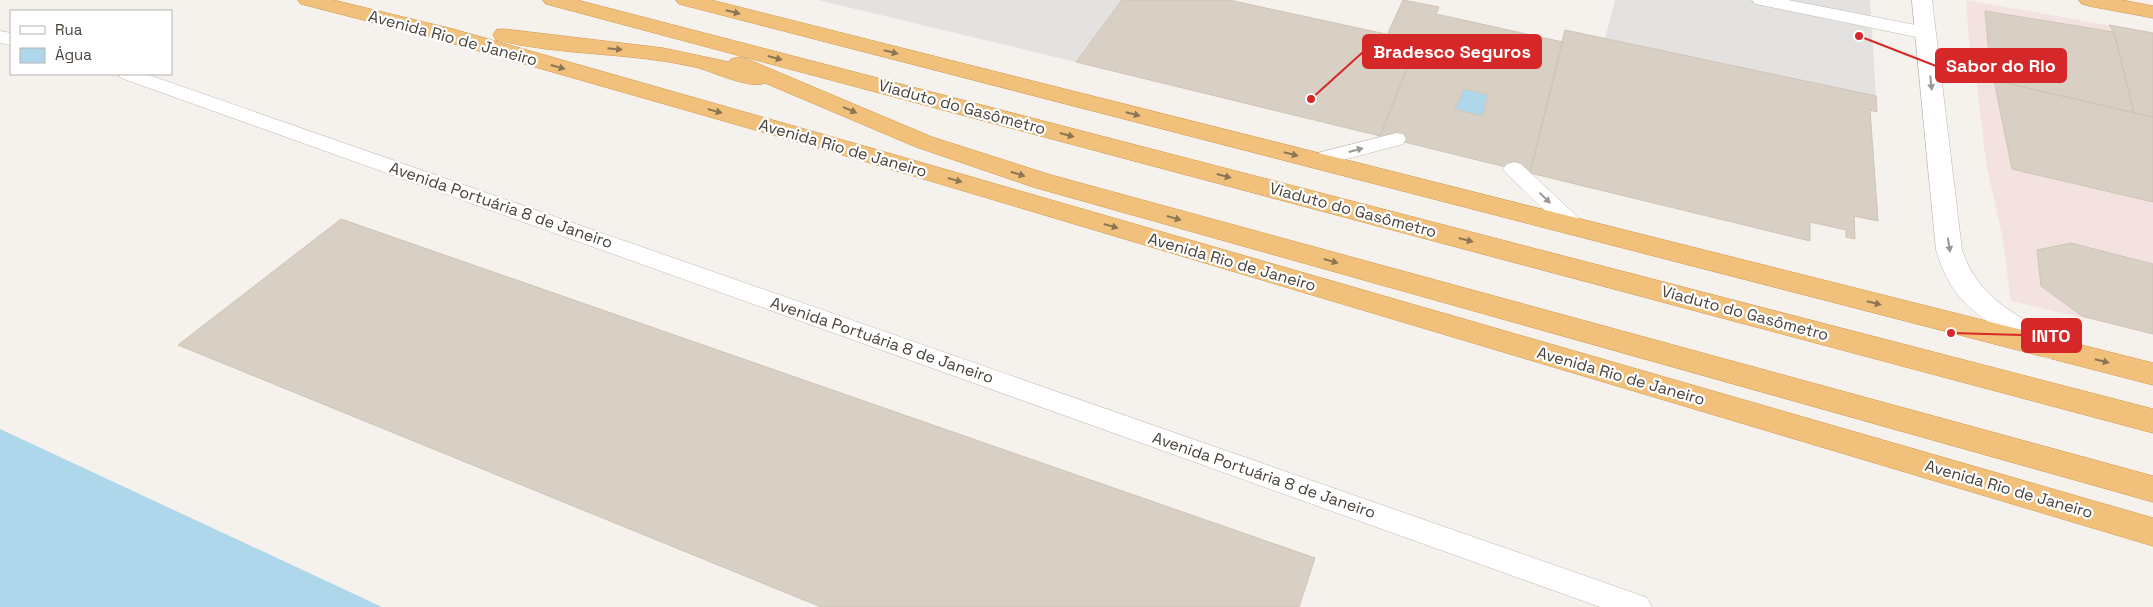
<svg xmlns="http://www.w3.org/2000/svg" width="2153" height="607" font-family="'Space Grotesk',sans-serif">
  <style>
    .medical { fill: #f4e2e1 }
    .parking { fill: #e4e2e0 }
    .water { fill: #afd7eb }
    .building { fill: #d8cfc5; stroke: #cfc4b6; fill-rule: evenodd }
    .lines { fill: none; stroke-linecap: round; stroke-linejoin: round }
    .lane-casing { stroke: #bfb8af; stroke-width: 1 }
    .street-casing { stroke: #bfb8af; stroke-width: 1 }
    .highway-casing { stroke: #d0954b; stroke-width: 1 }
    .lane { fill: #fff; fill-rule: evenodd }
    .street { fill: #fff; fill-rule: evenodd }
    .highway { fill: #f1c17b; fill-rule: evenodd }
    .oneway { fill: #8c7554 }
    .oneway2 { fill: #9b9793 }
    .labels { text-anchor: middle; dominant-baseline: central; stroke-width: 4.5; stroke-linejoin: round; paint-order: stroke }
    .street-label { font-size: 16px; fill: #49423a; stroke: #fff }
    .leader { fill: none; stroke: #d62828; stroke-width: 2 }
    .callout-dot { fill: #d62828; stroke: #fff; stroke-width: 2 }
    .callout { fill: #d62828; stroke: #d62828; stroke-width: 2 }
    .callout-label { font-size: 18px; text-anchor: middle; font-weight: bold; fill: #fff }
  </style>
  <rect width="100%" height="100%" fill="#f5f1ec"/>
  <!-- medical -->
  <path class="medical" d="M 1966,0 L 2153,33 L 2153,334 L 2011,301 L 2002,235 L 1986,163 L 1976,76 L 1970,53 Z"/>
  <!-- parking -->
  <path class="parking" d="M 818,0 L 1122,0 L 1076,62 Z
    M 1615,0 L 1870,0 L 1876,96 L 1605,39 Z"/>
  <!-- water -->
  <path class="water" d="M 1464,89 L 1488,95 L 1482,116 L 1455,109 Z
    M 0,429 L 382,607 L 0,607 Z"/>
  <!-- building -->
  <path class="building" d="M 1122,0 L 1229,0 L 1418,41 L 1380,136 L 1076,62 Z
    M 1403,0 L 1439,7 L 1436,14 L 1563,42 L 1530,173 L 1380,136 L 1418,41 L 1387,35 ZM 1464,89 L 1488,95 L 1482,116 L 1455,109 Z
    M 1985,11 L 2114,32 L 2134,113 L 1976,76 L 1970,53 L 1989,55 Z
    M 2109,25 L 2153,33 L 2153,117 L 2134,113 L 2114,32 Z
    M 1565,30 L 1876,96 L 1877,112 L 1870,110 L 1878,221 L 1854,216 L 1855,239 L 1846,237 L 1846,230 L 1810,222 L 1810,241 L 1530,173 Z
    M 1994,80 L 2153,117 L 2153,202 L 2012,169 Z
    M 341,219 L 1315,558 L 1299,607 L 821,607 L 178,345 Z
    M 2071,243 L 2153,264 L 2153,334 L 2082,316 L 2041,286 L 2037,250 Z"/>
  <g class="lines">
    <!-- lane casing -->
    <g class="lane-casing">
      <path id="lane" d="M 1752,0 L 1788,0 L 1926,27 L 1933,29 L 1935,33 L 1933,37 L 1926,39 L 1761,5 L 1755,4 Z
        M 0,31 L 11,33 L 11,45 L 0,43 Z
        M 118,74 L 146,74 L 1637,594 L 1647,598 L 1652,607 L 1600,607 L 121,78 Z
        M 1396,133 L 1403,134 L 1406,139 L 1403,144 L 1317,167 L 1310,165 L 1307,160 L 1310,155 Z
        M 1514,162 L 1521,164 L 1583,222 L 1586,227 L 1583,232 L 1575,235 L 1567,232 L 1507,174 L 1503,169 L 1507,164 Z"/>
    </g>
    <!-- street casing -->
    <g class="street-casing">
      <path id="street" d="M 1912,0 L 1932,0 L 1962,250 C 1979,301 2020,317 2064,341 L 2068,349 L 2064,357 C 2061,358 2056,360 2053,359 C 2033,358 1970,311 1958,295 C 1947,281 1941,266 1936,250 Z"/>
    </g>
    <!-- highway casing -->
    <g class="highway-casing">
      <path id="highway" d="M 298,0 L 333,0 L 453,29 L 878,150 L 2153,518 L 2153,546 L 860,160 L 437,39 L 301,4 Z
        M 543,0 L 577,0 L 2153,409 L 2153,433 L 546,4 Z
        M 676,0 L 711,0 L 2153,363 L 2153,385 L 679,4 Z
        M 2079,0 L 2122,0 L 2153,6 L 2153,18 L 2089,6 L 2082,4 Z
        M 504,29 L 663,48 L 729,62 L 731,59 L 739,57 L 747,59 L 932,137 L 1051,175 L 2153,476 L 2153,502 L 1033,187 L 916,147 L 765,83 C 750,90 712,71 695,67 C 630,52 561,56 496,40 L 493,35 L 496,30 Z"/>
    </g>
    <!-- lane -->
    <use href="#lane" class="lane"/>
    <!-- street -->
    <use href="#street" class="street"/>
    <!-- highway -->
    <use href="#highway" class="highway"/>
  </g>
  <!-- one-way arrows -->
  <defs><path id="oneway-solid" d="M-6-.8H1V-3.2L6.5 0L1 3.2V.8H-6Z" transform="scale(1.25)"/></defs>
  <g class="oneway">
    <use href="#oneway-solid" transform="translate(733 12) rotate(14)"/>
    <use href="#oneway-solid" transform="translate(615 49) rotate(6)"/>
    <use href="#oneway-solid" transform="translate(891 52) rotate(14)"/>
    <use href="#oneway-solid" transform="translate(775 58) rotate(15)"/>
    <use href="#oneway-solid" transform="translate(558 67) rotate(16)"/>
    <use href="#oneway-solid" transform="translate(850 110) rotate(23)"/>
    <use href="#oneway-solid" transform="translate(715 111) rotate(16)"/>
    <use href="#oneway-solid" transform="translate(1133 114) rotate(14)"/>
    <use href="#oneway-solid" transform="translate(1067 135) rotate(15)"/>
    <use href="#oneway-solid" transform="translate(1291 154) rotate(14)"/>
    <use href="#oneway-solid" transform="translate(1018 174) rotate(17)"/>
    <use href="#oneway-solid" transform="translate(1224 176) rotate(15)"/>
    <use href="#oneway-solid" transform="translate(955 180) rotate(16)"/>
    <use href="#oneway-solid" transform="translate(1174 218) rotate(16)"/>
    <use href="#oneway-solid" transform="translate(1111 226) rotate(16)"/>
    <use href="#oneway-solid" transform="translate(1466 240) rotate(15)"/>
    <use href="#oneway-solid" transform="translate(1331 261) rotate(16)"/>
    <use href="#oneway-solid" transform="translate(1874 303) rotate(14)"/>
    <use href="#oneway-solid" transform="translate(2102 361) rotate(14)"/>
  </g>
  <g class="oneway2">
    <use href="#oneway-solid" transform="translate(1931 83) rotate(84)"/>
    <use href="#oneway-solid" transform="translate(1356 150) rotate(-15)"/>
    <use href="#oneway-solid" transform="translate(1545 198) rotate(44)"/>
    <use href="#oneway-solid" transform="translate(1949 245) rotate(81)"/>
  </g>
  <g class="labels">
    <!-- street labels -->
    <g class="street-label">
      <text transform="translate(453 38) rotate(15)">Avenida Rio de Janeiro</text>
      <text transform="translate(962 107) rotate(15)">Viaduto do Gasômetro</text>
      <text transform="translate(843 148) rotate(16)">Avenida Rio de Janeiro</text>
      <text transform="translate(501 205) rotate(19)">Avenida Portuária 8 de Janeiro</text>
      <text transform="translate(1353 210) rotate(15)">Viaduto do Gasômetro</text>
      <text transform="translate(1232 262) rotate(16)">Avenida Rio de Janeiro</text>
      <text transform="translate(1745 313) rotate(15)">Viaduto do Gasômetro</text>
      <text transform="translate(882 340) rotate(19)">Avenida Portuária 8 de Janeiro</text>
      <text transform="translate(1621 376) rotate(16)">Avenida Rio de Janeiro</text>
      <text transform="translate(1264 475) rotate(19)">Avenida Portuária 8 de Janeiro</text>
      <text transform="translate(2009 489) rotate(16)">Avenida Rio de Janeiro</text>
    </g>
  </g>
  <!-- callouts -->
  <path class="leader" d="M1311 99L1363 52M1859 36L1936 66M1951 333L2022 335"/>
  <g class="callout-dot">
    <circle cx="1311" cy="99" r="5"/>
    <circle cx="1859" cy="36" r="5"/>
    <circle cx="1951" cy="333" r="5"/>
  </g>
  <g class="callout">
    <rect x="1363" y="35" width="178" height="33" rx="5"/>
    <rect x="1936" y="49" width="130" height="33" rx="5"/>
    <rect x="2022" y="319" width="59" height="33" rx="5"/>
  </g>
  <g class="callout-label">
    <text x="1452" y="58">Bradesco Seguros</text>
    <text x="2001" y="72">Sabor do Rio</text>
    <text x="2051" y="342">INTO</text>
  </g>
  <!-- legend -->
  <rect x="10" y="10" width="162" height="65" fill="#ffffff" stroke="#b6b3b0"/>
  <rect x="20" y="26" width="25" height="8" fill="#ffffff" stroke="#b6b3b0"/>
  <text x="55" y="35" font-size="15" fill="#49423a">Rua</text>
  <rect x="20" y="48" width="25" height="15" fill="#afd7eb" stroke="#b6b3b0"/>
  <text x="55" y="60" font-size="15" fill="#49423a">Água</text>
</svg>
